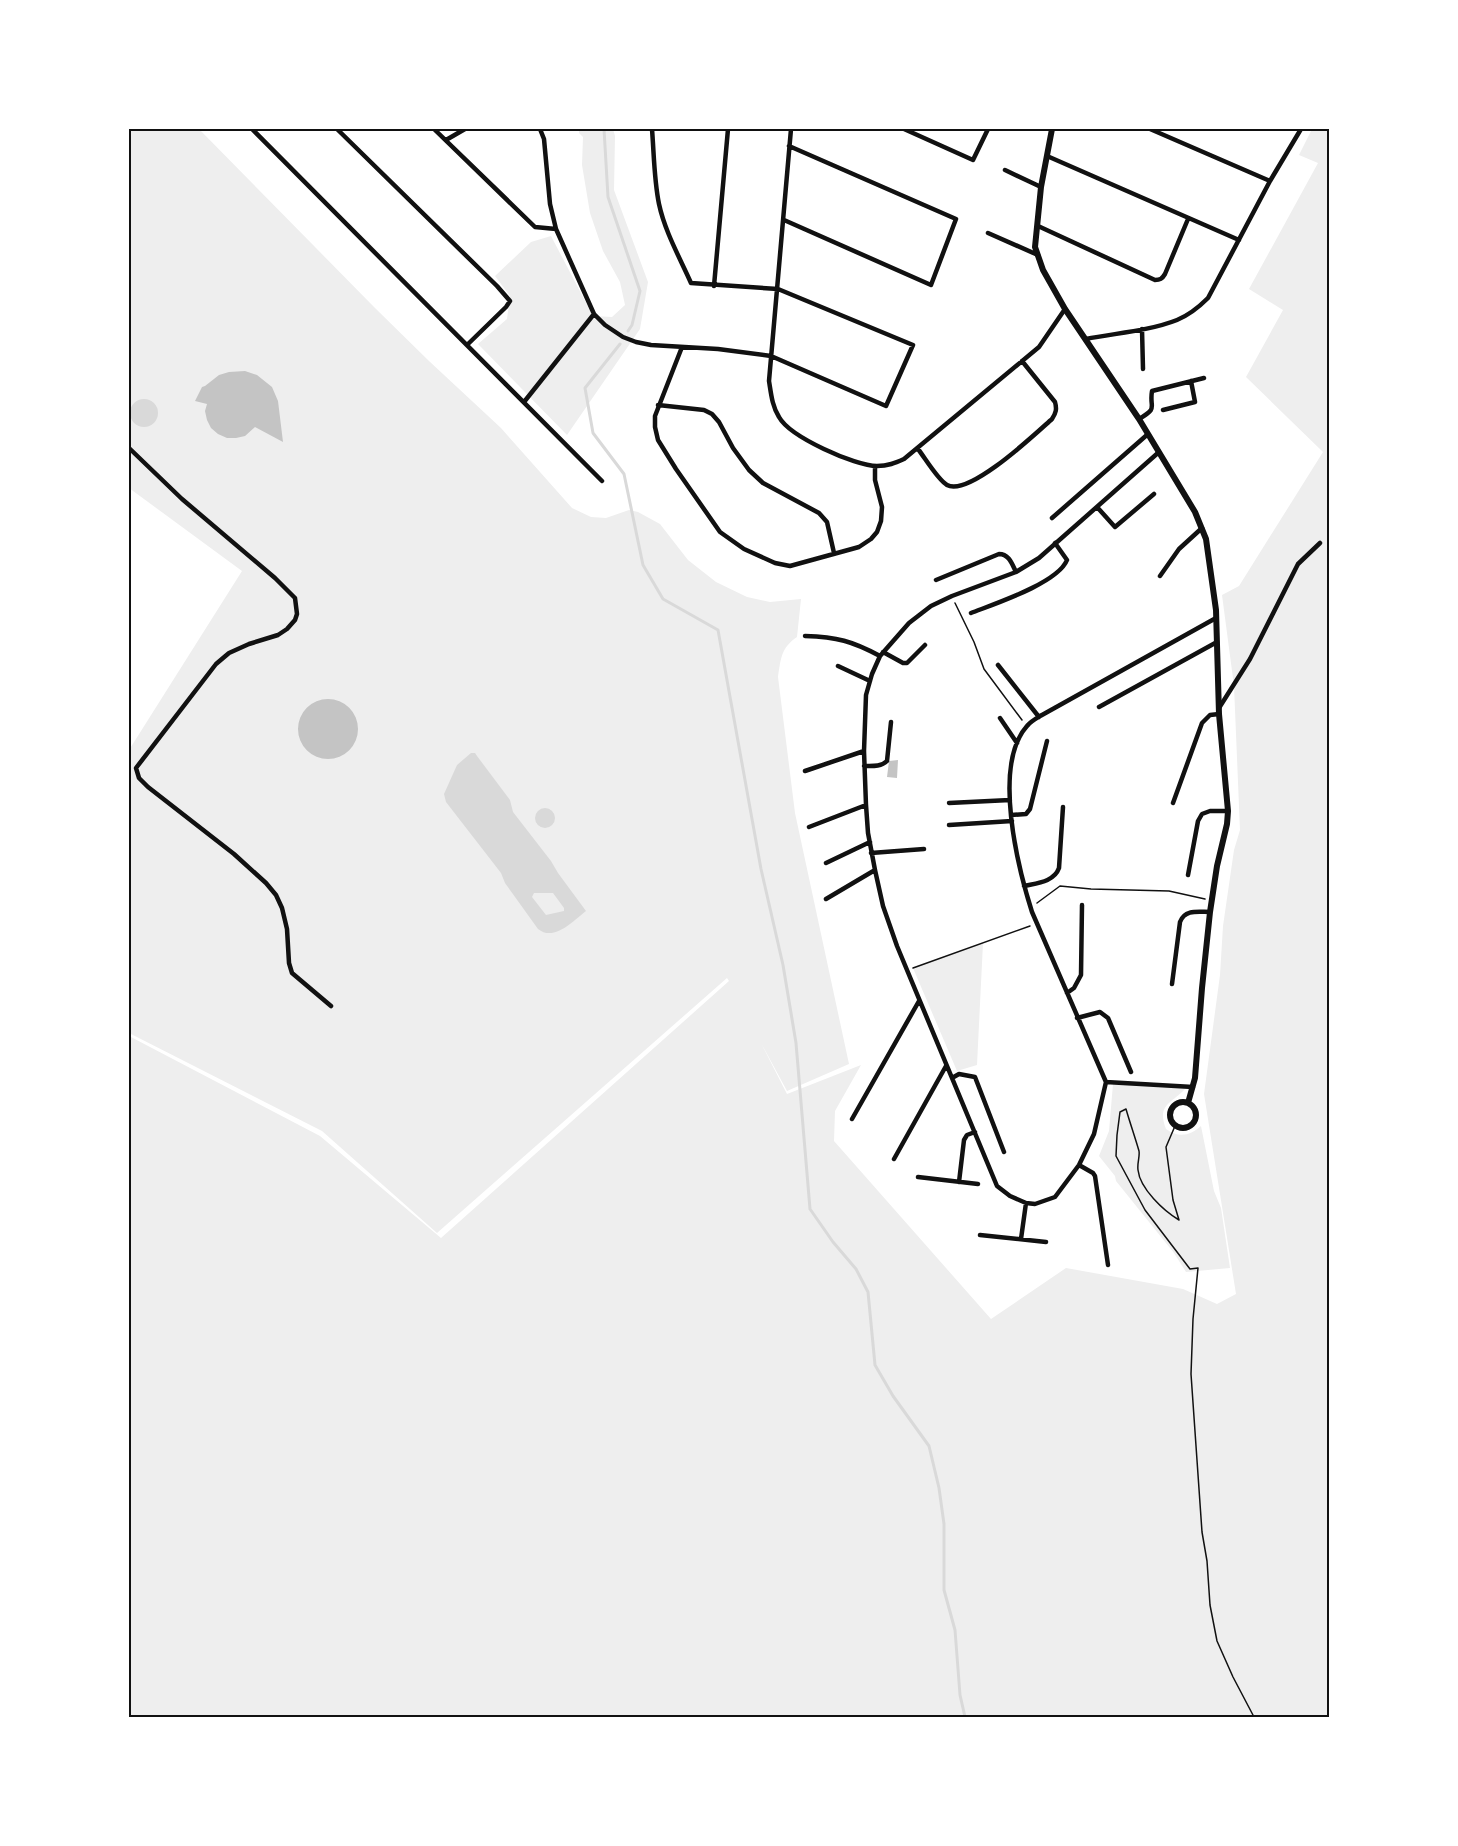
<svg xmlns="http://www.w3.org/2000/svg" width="1458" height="1846" font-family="'Varela Round',sans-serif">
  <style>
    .green { fill: #eee }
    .water { fill: #d9d9d9; fill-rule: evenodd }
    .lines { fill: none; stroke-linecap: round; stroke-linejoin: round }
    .stream { stroke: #d9d9d9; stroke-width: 3 }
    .building { fill: #c4c4c4 }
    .path { stroke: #111; stroke-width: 1.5 }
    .minor { stroke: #111; stroke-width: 4.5 }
    .secondary { stroke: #111; stroke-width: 6 }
    .neatline { fill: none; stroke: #111; stroke-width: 2 }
  </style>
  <rect width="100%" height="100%" fill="#fff"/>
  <!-- green -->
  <path class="green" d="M 129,129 L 199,129 L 374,307 L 429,361 L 501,428 L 572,508 L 591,517 L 606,518 L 629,510 L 638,512 L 660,524 L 688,560 L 716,582 L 747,597 L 770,602 L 801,599 L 797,637 C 781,648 781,658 778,677 L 795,813 L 849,1064 L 787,1091 L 760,1041 L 787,1094 L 861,1065 L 835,1111 L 834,1141 L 991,1319 L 1066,1268 L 1183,1289 L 1217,1304 L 1236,1294 L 1204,1094 L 1220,975 L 1223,926 L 1234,850 L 1240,830 L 1234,686 L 1222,595 L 1239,586 L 1323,452 L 1246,377 L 1283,310 L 1249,289 L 1318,163 L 1299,155 L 1312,129 L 1329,129 L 1329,1717 L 129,1717 L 129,1036 L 320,1136 L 441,1238 L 729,981 L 727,978 L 437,1233 L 322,1131 L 129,1033 L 129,750 L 242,571 L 129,488 Z
    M 579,129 L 613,129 L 615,136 L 614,190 L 648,282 L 640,329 L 567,435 L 478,344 L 507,319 L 510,296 L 495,276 L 531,242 L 551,236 L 593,316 L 612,317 L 625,305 L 620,282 L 603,251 L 590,213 L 582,165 L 583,137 L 579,133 Z
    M 983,943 L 977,1065 L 957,1071 L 913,968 Z
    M 1113,1084 L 1186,1088 C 1173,1103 1156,1104 1166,1129 C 1178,1138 1190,1136 1201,1126 L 1214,1191 L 1221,1208 L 1230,1268 L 1186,1272 L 1174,1253 L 1116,1181 L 1115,1176 L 1099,1156 L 1109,1131 Z"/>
  <!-- water -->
  <path class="water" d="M130 413a14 14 0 1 1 28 0a14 14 0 1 1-28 0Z
    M 471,753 L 475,753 L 477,756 L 510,800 L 513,812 L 551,861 L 558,873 L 586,911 C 573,921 554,942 538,929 L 505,883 L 501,873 L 446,802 L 444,794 L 457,765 ZM 534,893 L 553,893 L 564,908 L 564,911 L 546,915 L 532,897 Z
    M535 818a10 10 0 1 1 20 0a10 10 0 1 1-20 0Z"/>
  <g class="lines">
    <!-- stream -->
    <path class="stream" d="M 604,129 L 608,197 L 640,291 L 632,325 L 628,331
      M 620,344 L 585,388 L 593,433 L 624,474 L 643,565 L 663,599 L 718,630 L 761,869 L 783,965 L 796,1043 L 810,1209 L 833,1242 L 856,1269 L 868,1292 L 875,1365 L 893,1396 L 929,1446 L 939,1488 L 944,1524 L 944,1590 L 955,1630 L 960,1695 L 965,1717"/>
  </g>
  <!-- building -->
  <path class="building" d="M 245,371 L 257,375 L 272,387 L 278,401 L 283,442 L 255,427 L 245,436 L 236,438 L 227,438 L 218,434 L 211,428 L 207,420 L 205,411 L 207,404 L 195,401 L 202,387 L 205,386 L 219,375 L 229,372 Z
    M298 729a30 30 0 1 1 60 0a30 30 0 1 1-60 0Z
    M 898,760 L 897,778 L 887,777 L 889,761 Z"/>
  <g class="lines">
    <!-- path -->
    <path class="path" d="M 955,603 L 974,642 L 984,669 L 1022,720
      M 1037,903 L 1060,886 L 1091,889 L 1169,891 L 1205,899
      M 913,968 L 1030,926
      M 1175,1126 L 1166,1147 L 1173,1200 L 1179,1220 C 1164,1211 1140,1189 1138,1170 C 1137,1163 1140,1157 1139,1151 C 1135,1137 1130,1123 1126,1109 L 1120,1112 L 1117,1135 L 1116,1156 L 1145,1210 L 1190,1269 L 1198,1268 L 1193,1319 L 1191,1374 L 1202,1532 L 1207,1561 L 1210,1605 L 1217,1641 L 1233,1677 L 1254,1717"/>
    <!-- minor -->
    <path class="minor" d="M 252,129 L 602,481
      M 337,129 L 497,286 L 510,301 L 506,307 L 467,345
      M 434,129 L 535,227 L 556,229
      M 540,129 L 544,139 L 550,204 L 556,229 L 594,314 L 605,325 L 623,337 L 636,342 L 651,345 L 718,349 L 771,356 L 886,406 L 913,345 L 778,289 L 691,283 C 680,258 665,232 659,204 C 654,180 654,154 652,129
      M 791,129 L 769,381 C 771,393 772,406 779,417 C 790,437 855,466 877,466 C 888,466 895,463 904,459 L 1039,347 L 1065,309
      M 904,129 L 973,160 L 988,129
      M 1150,129 L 1270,181
      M 446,140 L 465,129
      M 1047,156 L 1239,240
      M 1005,170 L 1041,187
      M 784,220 L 931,285 L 956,219 L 789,146
      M 1038,226 L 1155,280 C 1160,280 1162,279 1165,274 L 1188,219
      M 988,233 L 1038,255
      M 714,286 L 728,129
      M 1142,329 L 1143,369
      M 1086,339 C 1116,333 1149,331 1177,320 C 1189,315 1199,307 1208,298 L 1270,181 L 1301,129
      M 682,347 L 655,416 L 655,427 L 658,440 L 676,469 L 720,532 L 744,549 L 775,563 L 790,566 L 859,547 L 871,539 L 877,532 L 881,521 L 882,507 L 875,480 L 875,467
      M 524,402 L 594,314
      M 658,405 L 704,410 L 712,414 L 719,422 L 733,448 L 749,470 L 763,483 L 819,513 L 827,522 L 834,553
      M 1163,410 L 1195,402 L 1191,381
      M 1139,419 C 1159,407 1149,409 1152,391 L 1204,378
      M 129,448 L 182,499 L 275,578 L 295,598 L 297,614 L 295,620 L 287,629 L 278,635 L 249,644 L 229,653 L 216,664 L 136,768 L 139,778 L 148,787 L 234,854 L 266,883 L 276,895 L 282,908 L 287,929 L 289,963 L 292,973 L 331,1006
      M 918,449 C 925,458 938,480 947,485 C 969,497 1035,434 1052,419 C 1056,413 1057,409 1055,402 L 1022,361
      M 1159,452 L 1039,558 L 1016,572 L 952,596 L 931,606 L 909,623 L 880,656 L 872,674 L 866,695 L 864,751 L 866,805 L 868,833 L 875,870 L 883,906 L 897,946 L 997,1186 L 1010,1196 L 1026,1203 L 1035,1204 L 1055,1197 L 1079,1165 L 1094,1134 L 1106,1082 L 1032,912 C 1018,868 992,765 1027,726 C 1031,721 1037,718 1042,715 L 1216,618
      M 1097,507 L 1115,527 L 1154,494
      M 1052,518 L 1148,434
      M 1160,576 L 1179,549 L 1202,528
      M 936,580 L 999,554 C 1009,554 1012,564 1016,572
      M 971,613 C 994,604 1058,583 1067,560 L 1055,543
      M 805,636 C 837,637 852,641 880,656
      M 883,652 L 903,663 L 907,663 L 925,645
      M 998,665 L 1039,717
      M 838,666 L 870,681
      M 1099,707 L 1217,642
      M 1219,708 L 1250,659 L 1298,564 L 1320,543
      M 1000,718 L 1017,743
      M 864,766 C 872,766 881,767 887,761 L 891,722
      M 805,771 L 864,751
      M 949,803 L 1010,800
      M 1173,803 L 1202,723 L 1210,715 L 1219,714
      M 1011,815 L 1026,814 L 1030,809 L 1047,741
      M 949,825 L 1012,821
      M 809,827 L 866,805
      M 871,853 L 924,849
      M 826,863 L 870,842
      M 1188,875 L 1198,821 L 1202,814 L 1210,811 L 1228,811
      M 1024,886 C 1037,883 1054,882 1059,868 L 1063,807
      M 826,899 L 875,870
      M 1172,984 L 1180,922 C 1185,909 1198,912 1210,912
      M 1067,993 L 1074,988 L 1081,975 L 1082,905
      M 1077,1018 L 1100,1012 L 1108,1018 L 1131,1072
      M 952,1078 L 959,1074 L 975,1077 L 1004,1152
      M 1106,1082 L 1193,1087
      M 852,1119 L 919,1001
      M 894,1159 L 946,1066
      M 1079,1165 L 1093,1173 L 1095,1176 L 1108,1265
      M 918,1177 L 978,1184
      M 959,1182 L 964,1140 L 967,1135 L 975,1132
      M 980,1235 L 1046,1242
      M 1021,1239 L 1026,1203"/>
    <!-- secondary -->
    <path class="secondary" d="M 1052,129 L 1041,187 L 1035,247 L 1043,270 L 1065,309 L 1139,419 L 1195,512 L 1206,539 L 1216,610 L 1219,714 L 1228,811 L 1227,824 L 1217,866 L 1210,912 L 1202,988 L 1195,1078 L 1188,1103
      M1170 1115a13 13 0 1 1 26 0a13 13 0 1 1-26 0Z"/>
  </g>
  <!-- border -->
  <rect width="1458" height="1846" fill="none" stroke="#ffffff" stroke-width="261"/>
  <rect x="130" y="130" width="1198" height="1586" class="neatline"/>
</svg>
